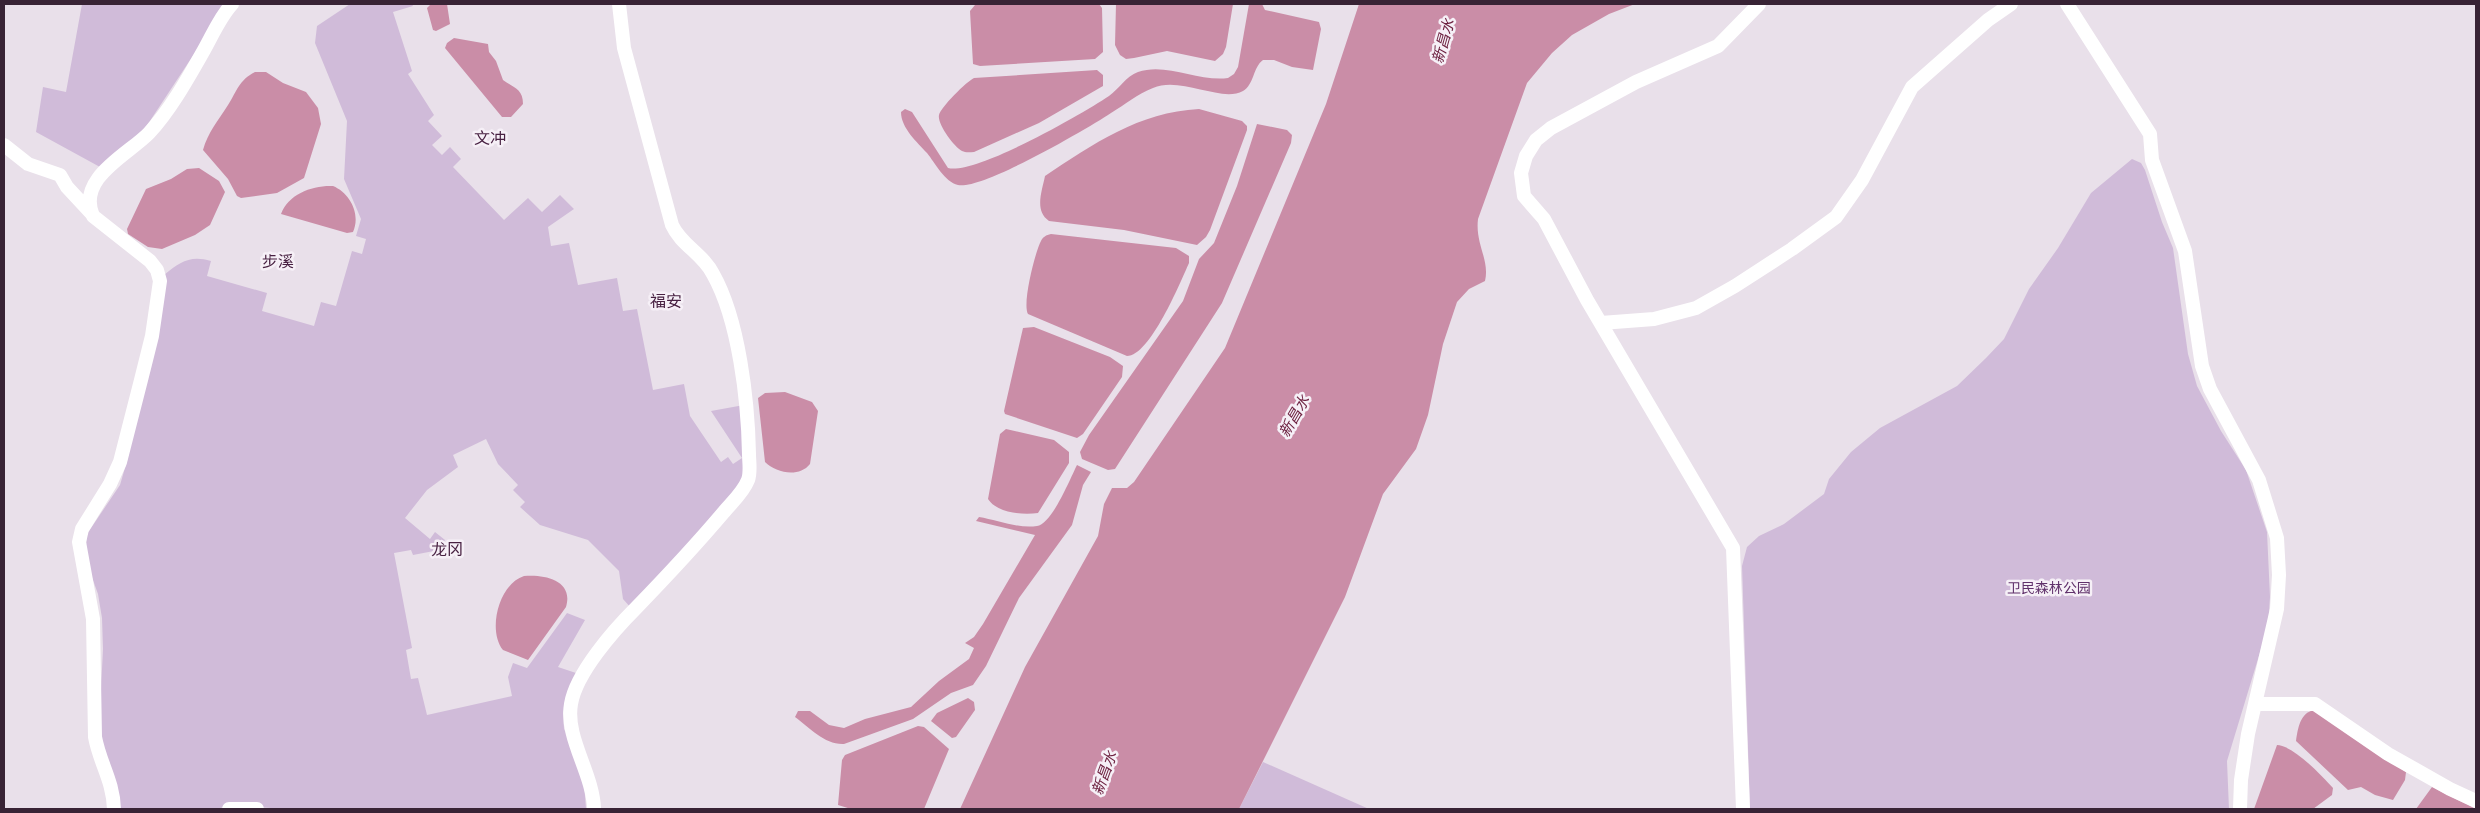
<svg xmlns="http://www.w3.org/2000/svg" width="2480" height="813" font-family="'PT Sans Narrow','Noto Sans SC',sans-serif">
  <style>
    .green { fill: #d0bbd9 }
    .water { fill: #ca8da7 }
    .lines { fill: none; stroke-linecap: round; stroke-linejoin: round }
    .minor { stroke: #fff; stroke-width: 14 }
    .labels { text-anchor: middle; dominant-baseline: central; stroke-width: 5; stroke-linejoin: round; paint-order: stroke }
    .park-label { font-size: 14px; fill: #60316b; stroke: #f6f0f7 }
    .water-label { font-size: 15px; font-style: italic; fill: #6e2342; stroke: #f6f0f7 }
    .quarter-label { font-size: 16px; fill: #482142; stroke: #f6f0f7 }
  </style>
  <rect width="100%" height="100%" fill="#e9e0ea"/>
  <!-- green -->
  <path class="green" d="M 82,4 L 227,4 L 142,133 L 100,167 L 36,132 L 43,87 L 66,92 Z
    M 350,4 L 412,4 L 413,6 L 393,12 L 412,71 L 408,74 L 434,115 L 428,121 L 442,136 L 432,145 L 442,155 L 450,147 L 461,159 L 453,167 L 504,220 L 528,198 L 542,212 L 560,195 L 574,209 L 548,227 L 551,246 L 569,243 L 578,285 L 617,278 L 623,311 L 637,309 L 653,390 L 684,384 L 690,416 L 721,462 L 728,457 L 733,464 L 742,458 L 711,411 L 744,405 L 746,471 L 742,484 L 631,608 L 623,599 L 619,571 L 588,540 L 540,525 L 520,507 L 525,502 L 513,490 L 518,485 L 498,464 L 486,439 L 453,455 L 458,467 L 427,490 L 405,518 L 430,539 L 435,532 L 445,540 L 439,550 L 413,555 L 411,550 L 394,553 L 412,648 L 406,650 L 411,679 L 418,678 L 427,715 L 512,696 L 508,677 L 513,663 L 527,668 L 567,613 L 585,620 L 558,667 L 576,673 L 563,712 L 564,729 L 583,770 L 586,809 L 284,809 L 233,805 L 216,809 L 120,809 L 101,745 L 99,729 L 103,649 L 102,618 L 98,594 L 85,558 L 87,534 L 120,485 L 127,461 L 156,338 L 164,275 C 180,262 190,255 211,261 L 207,276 L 267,293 L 262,311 L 314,326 L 321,302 L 336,306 L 352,251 L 362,254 L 366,239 L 356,236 L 361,219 L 344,179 L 347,121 L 315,43 L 317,26 Z
    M 2132,159 L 2141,163 L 2145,170 L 2162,222 L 2173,248 L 2188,354 L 2197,386 L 2221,431 L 2246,470 L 2267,532 L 2270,597 L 2268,626 L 2227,761 L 2229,809 L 1750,809 L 1742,566 L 1747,547 L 1759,536 L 1784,524 L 1824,494 L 1829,479 L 1851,452 L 1880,428 L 1957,386 L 1986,358 L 2004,339 L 2029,289 L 2058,248 L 2091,193 Z
    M 1263,762 L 1369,809 L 1239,809 Z"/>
  <!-- water -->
  <path class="water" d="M 431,4 L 447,4 L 450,24 L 436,31 L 433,30 L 427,8 Z
    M 991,4 L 1099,4 L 1102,8 L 1103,52 L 1095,59 L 980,66 L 973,64 L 970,11 L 975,5 Z
    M 1116,4 L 1233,4 L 1226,47 L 1223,54 L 1215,61 L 1167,51 L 1134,58 L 1126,59 L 1120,55 L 1115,45 Z
    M 1249,4 L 1262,4 L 1265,10 L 1319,22 L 1321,29 L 1313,70 L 1292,67 L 1274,60 L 1263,60 C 1253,67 1254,85 1243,91 C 1221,103 1181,76 1153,88 C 1137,94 1126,104 1111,113 C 1087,129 982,190 958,185 C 945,182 935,163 927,153 C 917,142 901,128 901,112 L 905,109 L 912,112 L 948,168 C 976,175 1082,114 1109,96 C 1119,89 1126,76 1138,72 C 1166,62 1199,82 1228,78 L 1234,74 L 1238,67 Z
    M 1359,4 L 1635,4 L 1609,14 L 1572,35 L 1552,53 L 1527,83 L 1478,219 C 1475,244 1490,260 1485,281 L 1469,289 L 1457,302 L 1443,344 L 1428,415 L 1416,449 L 1383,494 L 1345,597 L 1239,809 L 960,809 L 1025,667 L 1098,536 L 1104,504 L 1112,488 L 1127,488 L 1134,482 L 1225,348 L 1326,104 Z
    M 454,38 L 488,44 L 489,52 L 496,61 L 503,80 C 514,88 523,89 523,104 L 511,117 L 502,117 L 445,48 L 447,43 Z
    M 1097,70 L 1103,75 L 1103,86 L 1039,123 L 974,152 C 970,152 966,153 962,151 C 954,147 937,124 939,115 C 941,107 966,82 974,78 Z
    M 255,72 L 266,72 L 283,83 L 306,92 L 318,108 L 321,124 L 304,178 L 277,193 L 241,198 L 237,196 L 228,179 L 203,150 C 208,132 218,121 228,105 C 237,91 239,80 255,72 Z
    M 1199,109 L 1242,121 L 1247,126 L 1247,130 L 1210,230 L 1206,237 L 1197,245 L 1124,230 L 1049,221 C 1034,211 1042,191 1045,176 C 1093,144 1139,112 1199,109 Z
    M 1257,124 L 1287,130 L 1292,135 L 1291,143 L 1222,303 L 1115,469 L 1108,470 L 1082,459 L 1080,452 L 1089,435 L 1183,301 L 1199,259 L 1214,243 L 1237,186 Z
    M 199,168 L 219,181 L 225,192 L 210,225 L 195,235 L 162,249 L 148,247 L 128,234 L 127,229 L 146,189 L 171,179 L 187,169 Z
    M 333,186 C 350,193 361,214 353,232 L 347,233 L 281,214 C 288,194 313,185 333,186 Z
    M 1051,234 L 1176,248 L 1189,256 L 1189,263 C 1180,283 1150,356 1127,356 L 1028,314 C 1022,304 1035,252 1041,241 C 1043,237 1046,235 1051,234 Z
    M 1034,327 L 1110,357 L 1123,366 L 1122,377 L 1083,434 L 1077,438 L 1005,414 L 1004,411 L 1023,328 Z
    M 785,392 L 812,402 L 818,411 L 810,464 C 799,478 776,473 765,462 L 758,398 L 765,393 Z
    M 1006,429 L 1054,440 L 1069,452 L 1069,463 L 1038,513 C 1022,515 997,513 988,499 L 1000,434 Z
    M 1077,465 L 1091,472 L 1083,485 L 1072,525 L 1019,598 L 986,666 L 973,685 L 951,693 L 913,719 L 844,744 C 825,745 810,728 795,717 L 798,711 L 810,711 L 829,725 L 844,728 L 865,719 L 911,707 L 939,681 L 969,659 L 974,648 L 965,643 L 974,637 L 983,624 L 1035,535 L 976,521 L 979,517 C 997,520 1019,529 1037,526 C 1052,524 1070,479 1077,465 Z
    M 524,576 C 544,574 574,580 566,607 L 528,660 L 503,650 C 487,630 499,584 524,576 Z
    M 968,698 L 974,702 L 975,710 L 956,737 L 952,738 L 931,721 L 937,713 Z
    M 2314,710 L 2406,772 L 2405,780 L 2393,800 L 2375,795 L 2361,787 L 2348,790 L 2296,741 C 2298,728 2300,713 2314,710 Z
    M 918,726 L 924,727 L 949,749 L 924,809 L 851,809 L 838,805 L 842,760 L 845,755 Z
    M 2277,745 C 2293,745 2322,776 2333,788 L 2332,795 L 2313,809 L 2254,809 Z
    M 2432,787 L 2476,809 L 2416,809 Z"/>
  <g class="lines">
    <!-- minor -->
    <path class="minor" d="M 2067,4 L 2150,134 L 2152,160 L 2185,251 L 2202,366 L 2210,389 L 2259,480 L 2277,538 L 2279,575 L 2277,609 L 2248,734 L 2241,780 L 2240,809
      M 4,145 L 28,164 L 60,175 L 67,187 L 93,215
      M 1601,323 L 1654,319 L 1696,308 L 1735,286 L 1792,249 L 1836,217 L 1862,180 L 1912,87 L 1988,20 L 2011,4
      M 2255,704 L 2315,704 L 2388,754 L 2450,789 L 2476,801
      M 114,809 C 113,780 100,764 95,737 L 93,619 L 79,542 L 82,529 L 110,484 L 120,462 L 141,380 L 152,336 L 160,281 L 157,270 L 150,261 L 93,216 C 76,178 129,154 149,133 C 171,109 188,78 204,50 C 213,34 220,17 232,4
      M 229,809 L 257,809
      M 594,809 C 593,773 565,738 571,704 C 576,673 614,630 636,608 C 666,577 695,546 723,513 C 731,503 743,493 748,480 C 751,472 749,462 749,454 C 748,401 739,320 713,274 C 703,254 681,245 672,225 L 624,48 L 619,4
      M 1743,809 L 1733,548 L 1587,300 L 1544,219 L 1524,196 L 1521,173 L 1526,156 L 1536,140 L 1551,128 L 1636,82 L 1718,46 L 1759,4"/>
  </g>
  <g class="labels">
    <!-- park labels -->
    <g class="park-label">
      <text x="2049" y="588">卫民森林公园</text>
    </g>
    <!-- water labels -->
    <g class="water-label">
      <text transform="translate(1443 41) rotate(-74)">新昌水</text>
      <text transform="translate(1294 416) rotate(-60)">新昌水</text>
      <text transform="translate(1104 773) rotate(-70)">新昌水</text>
    </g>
    <!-- quarter labels -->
    <g class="quarter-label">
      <text x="490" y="138">文冲</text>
      <text x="278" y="261">步溪</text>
      <text x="666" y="301">福安</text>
      <text x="447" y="549">龙冈</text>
    </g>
  </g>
  <!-- border -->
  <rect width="2480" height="813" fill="none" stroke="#382335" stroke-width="10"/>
</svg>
